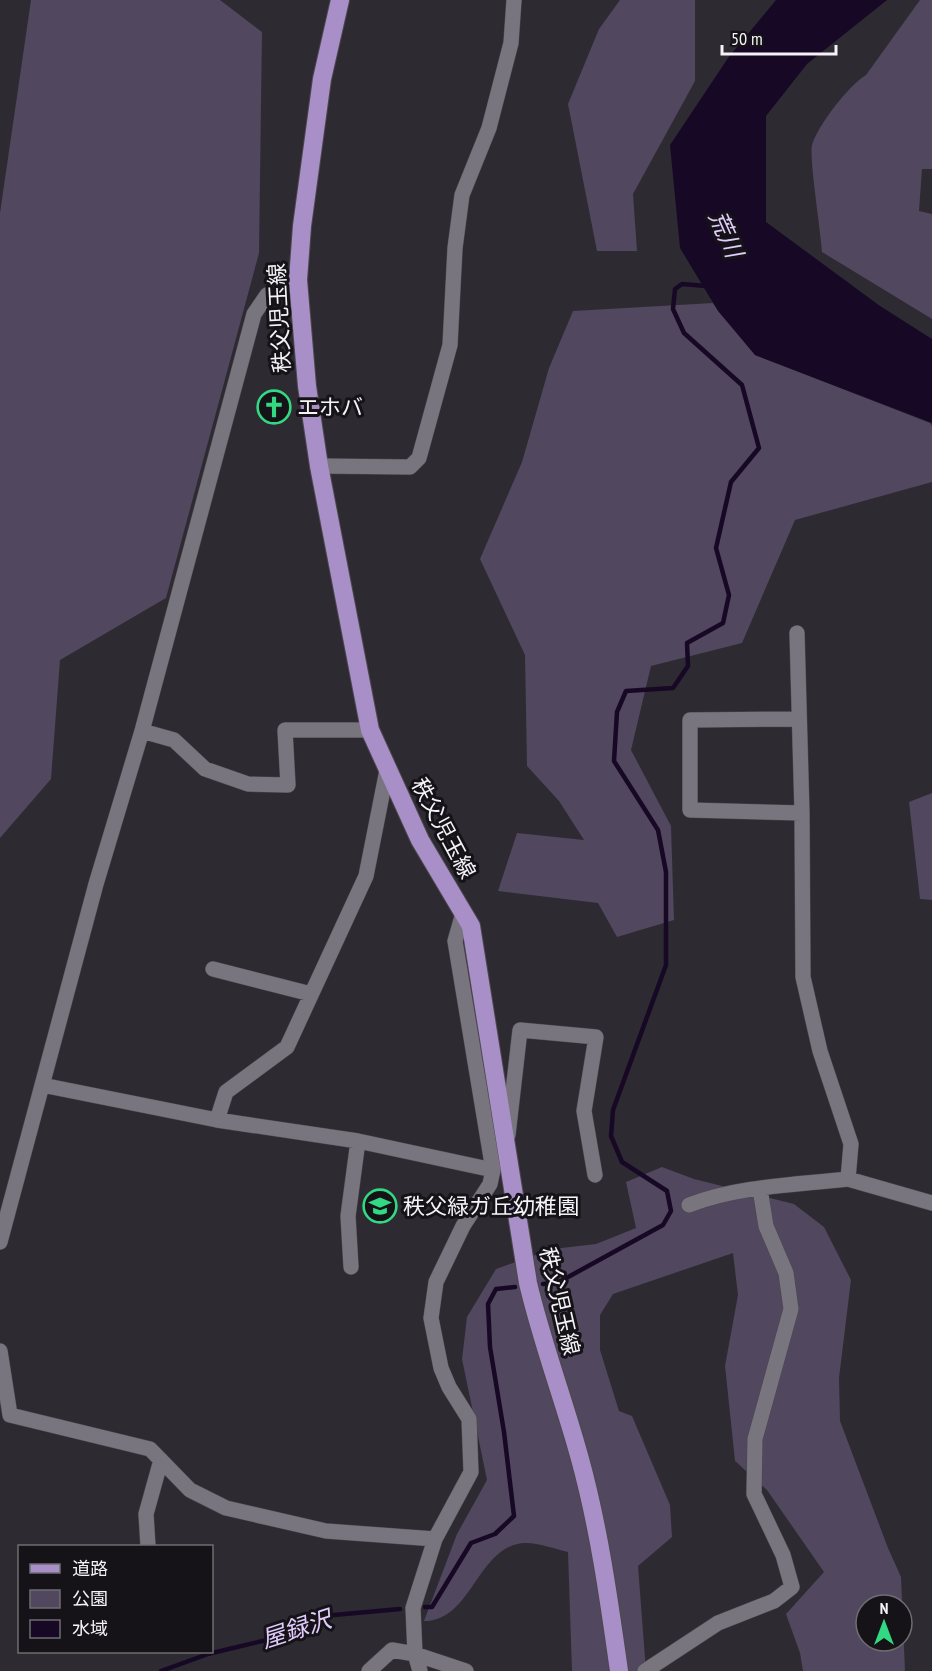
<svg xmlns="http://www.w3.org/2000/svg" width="932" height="1671" font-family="'PT Sans Narrow','Noto Sans JP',sans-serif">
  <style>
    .green { fill: #51475e; fill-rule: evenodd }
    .water { fill: #170925 }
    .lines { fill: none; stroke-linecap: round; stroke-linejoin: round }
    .stream { stroke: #170925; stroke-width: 4.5 }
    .minor-casing { stroke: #4c494f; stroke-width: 16 }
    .major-casing { stroke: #4c494f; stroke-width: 20 }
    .minor { stroke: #79757e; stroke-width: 15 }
    .major { stroke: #a98fc7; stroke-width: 18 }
    .labels { text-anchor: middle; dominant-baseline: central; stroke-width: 6; stroke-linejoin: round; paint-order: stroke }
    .street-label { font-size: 22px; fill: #f5f3f8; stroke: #151317 }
    .poi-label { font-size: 22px; fill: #f5f3f8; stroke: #151317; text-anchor: start }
    .water-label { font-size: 24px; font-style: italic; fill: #e1ccfd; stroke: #151317 }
  </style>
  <rect width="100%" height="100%" fill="#2d2a32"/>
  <!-- green -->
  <path class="green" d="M 31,0 L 220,0 L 262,32 L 259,253 L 166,598 L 60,660 L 51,779 L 0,838 L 0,213 Z
    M 620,0 L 695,0 L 695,81 L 633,194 L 637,251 L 597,251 L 568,104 L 599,29 Z
    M 920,0 L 932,0 L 932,169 L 922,169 L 919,211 L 932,214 L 932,319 L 822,252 C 821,233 809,158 812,145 C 818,125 849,85 866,75 Z
    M 713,303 L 755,355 L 930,423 L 932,426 L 932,482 L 795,520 L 742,643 L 651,666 L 631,750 L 671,826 L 674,920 L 617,937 L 598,903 L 498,891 L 517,833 L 584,840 L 559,801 L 527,766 L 525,655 L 480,559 L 522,462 L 549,368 L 573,311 Z
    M 932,793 L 932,900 L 920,899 L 909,802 Z
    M 662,1167 L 694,1179 L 794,1204 L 824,1227 L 851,1280 L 839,1378 L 840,1421 L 888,1548 L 901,1577 L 905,1671 L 803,1671 L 800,1653 L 786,1614 L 824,1572 L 767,1490 L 735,1461 L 725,1366 L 738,1295 L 733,1253 L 613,1294 L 600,1315 L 600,1350 L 619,1411 L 632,1416 L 670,1505 L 672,1537 L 638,1566 L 646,1671 L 572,1671 L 568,1552 C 555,1549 539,1543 526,1543 C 477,1544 473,1621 424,1621 L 457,1534 L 487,1480 L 462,1359 L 467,1317 L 496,1269 L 553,1249 L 596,1244 L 636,1228 L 626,1182 ZM 866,1605 L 902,1605 L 902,1641 L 866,1641 Z"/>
  <!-- water -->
  <path class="water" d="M 776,0 L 887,0 L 807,64 L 766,116 L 766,222 L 880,306 L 932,339 L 932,423 L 755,355 L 718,311 L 680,248 L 670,145 L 728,58 Z"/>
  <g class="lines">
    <!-- stream -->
    <path class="stream" d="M 543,1284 L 559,1282 L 663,1225 L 671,1211 L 667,1191 L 622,1162 L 611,1136 L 613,1110 L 666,965 L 666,872 L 658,830 L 614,761 L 617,712 L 626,691 L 673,688 L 688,666 L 687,643 L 723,623 L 729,595 L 716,548 L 731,482 L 759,448 L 742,385 L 684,333 L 673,309 L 675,289 L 682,284 L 706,286
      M 425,1607 L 432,1607 L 471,1543 L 495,1534 L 514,1516 L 504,1432 L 490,1347 L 488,1304 L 496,1289 L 515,1287
      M 161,1671 L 208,1654 L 304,1631 L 323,1616 L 400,1609"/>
    <!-- minor casing -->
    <g class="minor-casing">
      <path id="minor" d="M 319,466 L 410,467 L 419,458 L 450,345 L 455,248 L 462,195 L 489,128 L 511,43 L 514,0
        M 799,719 L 690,720 L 690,810 L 802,813
        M 142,731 L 174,740 L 205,769 L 248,784 L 288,785 L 285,730 L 370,730
        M 213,969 L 311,994
        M 42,1085 L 217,1120 L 358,1141 L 493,1170
        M 217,1120 L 226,1092 L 287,1047 L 366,876 L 387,770
        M 508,1135 L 520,1030 L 596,1037 L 584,1111 L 595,1175
        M 848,1179 L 932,1203
        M 689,1205 C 738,1186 796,1185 848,1179 L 851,1144 L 820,1051 L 803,977 L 802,813 L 797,633
        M 0,1242 L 96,884 L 142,731 L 254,314 L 267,295 L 298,280
        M 351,1267 L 348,1216 L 358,1141
        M 0,1351 L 10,1415 L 150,1449 L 190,1490 L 226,1508 L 326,1531 L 435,1539
        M 148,1546 L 146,1514 L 161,1460
        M 369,1671 L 392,1650 L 415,1654 L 466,1671
        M 420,1671 L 415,1654 L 413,1608 L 435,1539 L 471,1472 L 469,1419 L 449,1387 L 441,1368 L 431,1318 L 436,1282 L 463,1226 L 490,1184 L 493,1170 L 455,941 L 463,913
        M 645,1671 L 718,1623 L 774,1601 L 792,1587 L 783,1555 L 754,1494 L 755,1439 L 791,1309 L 786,1273 L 766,1226 L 760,1189"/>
    </g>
    <!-- major casing -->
    <g class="major-casing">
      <path id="major" d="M 340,0 L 322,79 L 302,226 L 298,280 L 307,386 L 319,466 L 370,730 L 420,840 L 471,926 L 528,1283 C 542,1343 564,1400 580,1459 C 599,1528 609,1600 619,1671"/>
    </g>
    <!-- minor -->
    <use href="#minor" class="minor"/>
    <!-- major -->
    <use href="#major" class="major"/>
  </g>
  <!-- icons -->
  <defs>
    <g id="church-ring" transform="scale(1.725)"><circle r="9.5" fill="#151317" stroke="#32d882" stroke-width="1.5"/><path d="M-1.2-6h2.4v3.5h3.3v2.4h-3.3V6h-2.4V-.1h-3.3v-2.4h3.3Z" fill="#32d882"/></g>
    <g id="school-ring" transform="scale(1.725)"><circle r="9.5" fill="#151317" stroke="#32d882" stroke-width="1.5"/><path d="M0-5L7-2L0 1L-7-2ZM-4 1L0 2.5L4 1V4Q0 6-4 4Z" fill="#32d882"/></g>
  </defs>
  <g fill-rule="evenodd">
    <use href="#church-ring" x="274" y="407"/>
    <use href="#school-ring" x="380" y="1206"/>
  </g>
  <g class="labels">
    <!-- street labels -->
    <g class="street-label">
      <text transform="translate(279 318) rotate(-93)">秩父児玉線</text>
      <text transform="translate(444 828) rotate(62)">秩父児玉線</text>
      <text transform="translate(560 1301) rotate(77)">秩父児玉線</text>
    </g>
    <!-- poi labels -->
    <g class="poi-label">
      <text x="297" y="407">エホバ</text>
      <text x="403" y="1206">秩父緑ガ丘幼稚園</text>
    </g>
    <!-- water labels -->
    <g class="water-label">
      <text transform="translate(726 234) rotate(66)">荒川</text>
      <text transform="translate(296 1629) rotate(-18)">屋録沢</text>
    </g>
  </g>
  <!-- legend -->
  <rect x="18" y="1545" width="195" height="108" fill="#151317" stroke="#6f6d71" stroke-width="1.5"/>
  <rect x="30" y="1564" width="30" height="9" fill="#a98fc7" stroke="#6f6d71" stroke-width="1.5"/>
  <text x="72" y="1575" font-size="18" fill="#f5f3f8">道路</text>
  <rect x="30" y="1590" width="30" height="18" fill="#51475e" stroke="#6f6d71" stroke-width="1.5"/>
  <text x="72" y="1605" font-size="18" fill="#f5f3f8">公園</text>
  <rect x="30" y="1620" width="30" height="18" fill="#170925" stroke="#6f6d71" stroke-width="1.5"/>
  <text x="72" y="1635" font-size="18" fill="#f5f3f8">水域</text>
  <!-- north arrow -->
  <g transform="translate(884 1623)"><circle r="28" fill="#151317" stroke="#6f6d71" stroke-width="1.5"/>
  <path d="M0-4.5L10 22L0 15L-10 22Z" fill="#32d882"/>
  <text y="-9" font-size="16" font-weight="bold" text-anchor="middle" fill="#f5f3f8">N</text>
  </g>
  <!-- scale -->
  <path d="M722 45v9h114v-9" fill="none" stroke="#f5f3f8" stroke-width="3"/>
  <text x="731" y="45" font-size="18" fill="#f5f3f8" stroke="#151317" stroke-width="4.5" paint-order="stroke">50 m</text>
</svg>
